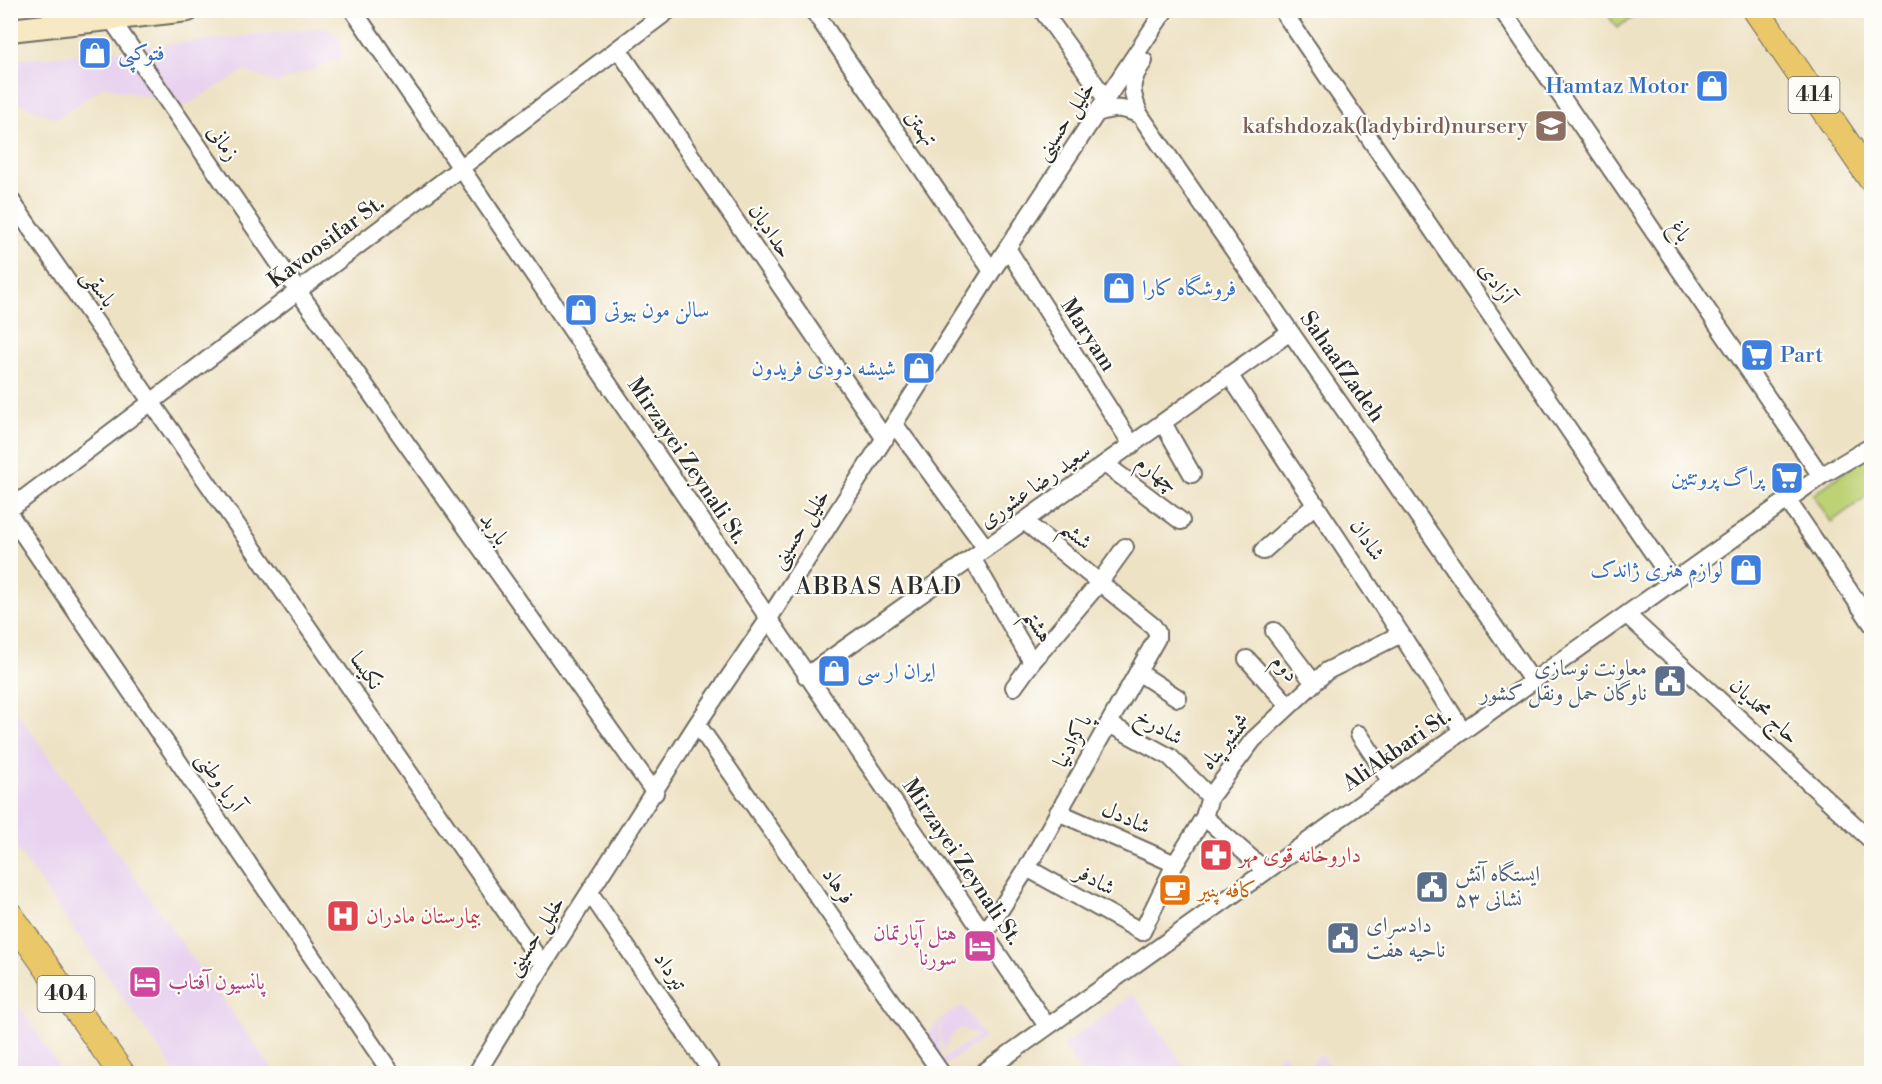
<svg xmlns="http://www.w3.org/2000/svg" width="1882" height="1084" font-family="'Libre Bodoni',Amiri,serif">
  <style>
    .built { fill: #e8d2ef }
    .green { fill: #bdd174; stroke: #747e50; stroke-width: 1.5 }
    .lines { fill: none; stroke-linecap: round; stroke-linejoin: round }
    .street-casing { stroke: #6f6b61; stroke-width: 20 }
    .secondary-casing { stroke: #6f6b61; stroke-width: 26 }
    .primary-casing { stroke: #6f6b61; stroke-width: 28 }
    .street { stroke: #fff; stroke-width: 16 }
    .secondary { stroke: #f7e9c3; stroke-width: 22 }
    .primary { stroke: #eac769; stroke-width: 26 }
    .labels { text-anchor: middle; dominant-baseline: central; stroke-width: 4.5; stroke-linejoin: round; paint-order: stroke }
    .shield { fill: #fdfcf7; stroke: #6a6a68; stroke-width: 1.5 }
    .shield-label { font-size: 21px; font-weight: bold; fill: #2b2b2b }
    .shop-label { font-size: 22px; fill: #366cbe; stroke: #fdfcf7; text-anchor: start }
    .street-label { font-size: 22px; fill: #2b2b2b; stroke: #fdfcf7 }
    .education-label { font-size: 22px; fill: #785e54; stroke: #fdfcf7; text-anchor: end }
    .service-label { font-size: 22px; fill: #4e5e75; stroke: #fdfcf7; text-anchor: start }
    .health-label { font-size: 22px; fill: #be3a42; stroke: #fdfcf7; text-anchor: start }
    .food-label { font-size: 22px; fill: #c56008; stroke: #fdfcf7; text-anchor: start }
    .hotel-label { font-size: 22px; fill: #b23c85; stroke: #fdfcf7; text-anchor: end }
    .neighbourhood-label { font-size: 24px; letter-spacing: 1.5px; fill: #2b2b2b; stroke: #fdfcf7 }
  </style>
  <rect width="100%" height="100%" fill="#fdfcf7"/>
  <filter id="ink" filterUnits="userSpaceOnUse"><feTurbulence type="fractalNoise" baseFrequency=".0167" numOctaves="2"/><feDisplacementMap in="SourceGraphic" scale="12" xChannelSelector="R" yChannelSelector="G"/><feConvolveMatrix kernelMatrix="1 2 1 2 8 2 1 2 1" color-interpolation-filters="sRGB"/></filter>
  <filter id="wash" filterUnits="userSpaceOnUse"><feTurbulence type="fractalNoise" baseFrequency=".008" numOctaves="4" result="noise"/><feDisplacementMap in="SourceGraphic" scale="24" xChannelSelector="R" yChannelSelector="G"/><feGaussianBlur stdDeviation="1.35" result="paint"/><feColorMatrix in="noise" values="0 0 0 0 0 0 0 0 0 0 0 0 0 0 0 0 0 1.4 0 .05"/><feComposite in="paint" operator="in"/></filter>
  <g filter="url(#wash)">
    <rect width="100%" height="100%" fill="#eee2c4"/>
    <!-- built -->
    <path class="built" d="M 324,28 L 340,37 L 342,58 L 277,83 L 244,71 L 185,106 L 104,86 L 57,119 L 11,100 L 10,61 Z
      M 10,704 L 11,704 L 275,1073 L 176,1073 L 11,841 Z
      M 10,994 L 11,994 L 63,1073 L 11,1073 Z
      M 1133,994 L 1189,1073 L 1082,1073 L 1063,1045 Z
      M 963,1006 L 984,1038 L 942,1068 L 924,1040 L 939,1020 L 941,1060 L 978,1035 L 961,1028 L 951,1036 L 943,1053 L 940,1019 Z
      M 1283,1053 L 1298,1073 L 1252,1073 Z
      M 1321,1055 L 1334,1073 L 1307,1073 L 1315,1068 L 1312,1062 Z"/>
    <!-- green -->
    <path class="green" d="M 1605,11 L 1643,11 L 1617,28 Z
      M 1871,455 L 1871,493 L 1831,522 L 1813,495 L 1862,459 Z"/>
  </g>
  <g filter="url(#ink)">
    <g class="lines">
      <!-- street casing -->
      <g class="street-casing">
        <path id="street" d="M 353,10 L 1047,1026
          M 813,10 L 992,271
          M 1042,10 L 1106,99
          M 1282,10 L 1673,582
          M 1502,10 L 1821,476
          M 111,19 L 298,291 L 655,793
          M 618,49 L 885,439
          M 1097,113 C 1115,107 1122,107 1140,115 L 1533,682
          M 1140,115 C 1130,91 1129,82 1144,61
          M 10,199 L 543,965
          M 1007,248 L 1132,445
          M 1230,376 L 1401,634 L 1463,731
          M 1163,423 L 1192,474
          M 895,425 L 986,548
          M 1105,464 L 1181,521
          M 1788,501 L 1872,624
          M 10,509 L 669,10
          M 10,515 L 392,1074
          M 1263,551 L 1316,504
          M 972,558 L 1032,662 L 1099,583 L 1125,547
          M 1627,615 L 1872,841
          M 1274,631 L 1314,683
          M 1247,659 L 1289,706
          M 1138,672 L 1178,698
          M 806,676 L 1290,332
          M 1014,687 L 1032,662
          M 697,724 L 942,1074
          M 1109,724 L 1170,757 L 1210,797
          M 1359,734 L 1391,782
          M 1058,812 L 1175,864
          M 1204,817 L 1266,871
          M 1027,868 L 1142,932 L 1175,864 L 1204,817 L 1210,797 L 1253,740 L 1327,671 L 1401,634
          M 590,893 L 713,1074
          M 984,935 L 1027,868 L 1157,638 L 1157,632 L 1153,626 L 1024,521
          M 476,1074 L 543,965 L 697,724 L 768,620 L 992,271 L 1165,10
          M 981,1074 L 1821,476 L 1872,446"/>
      </g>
      <!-- secondary casing -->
      <g class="secondary-casing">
        <path id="secondary" d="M 10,30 L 188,10"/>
      </g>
      <!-- primary casing -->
      <g class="primary-casing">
        <path id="primary" d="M 1756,10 L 1872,180
          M 10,915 L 122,1074"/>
      </g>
      <!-- street -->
      <use href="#street" class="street"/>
      <!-- secondary -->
      <use href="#secondary" class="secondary"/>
      <!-- primary -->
      <use href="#primary" class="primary"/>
    </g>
  </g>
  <!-- icons -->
  <defs>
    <g id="shop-square" transform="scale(1.725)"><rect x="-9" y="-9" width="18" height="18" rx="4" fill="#3f7fe0" stroke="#fdfcf7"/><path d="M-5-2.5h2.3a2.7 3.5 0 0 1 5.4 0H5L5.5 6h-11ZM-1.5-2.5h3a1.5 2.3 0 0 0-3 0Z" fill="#fff"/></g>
    <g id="school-square" transform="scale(1.725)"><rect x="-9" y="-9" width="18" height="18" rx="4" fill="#8d6e63" stroke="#fdfcf7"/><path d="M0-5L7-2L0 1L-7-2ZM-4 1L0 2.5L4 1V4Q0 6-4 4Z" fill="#fff"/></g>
    <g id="supermarket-square" transform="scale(1.725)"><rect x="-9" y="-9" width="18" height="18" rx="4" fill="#3f7fe0" stroke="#fdfcf7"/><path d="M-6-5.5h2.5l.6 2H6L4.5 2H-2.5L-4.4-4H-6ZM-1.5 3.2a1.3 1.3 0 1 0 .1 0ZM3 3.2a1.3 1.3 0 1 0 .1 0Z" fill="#fff"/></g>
    <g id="civic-square" transform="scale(1.725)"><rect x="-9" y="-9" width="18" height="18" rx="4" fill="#5c6f8a" stroke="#fdfcf7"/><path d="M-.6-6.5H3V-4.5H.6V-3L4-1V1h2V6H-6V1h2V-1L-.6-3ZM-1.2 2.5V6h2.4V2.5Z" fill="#fff"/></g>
    <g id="pharmacy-square" transform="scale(1.725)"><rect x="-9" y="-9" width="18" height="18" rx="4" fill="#e0444e" stroke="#fdfcf7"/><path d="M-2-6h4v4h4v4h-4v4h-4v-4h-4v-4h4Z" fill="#fff"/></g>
    <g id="cafe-square" transform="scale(1.725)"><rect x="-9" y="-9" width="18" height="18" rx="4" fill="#e8710a" stroke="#fdfcf7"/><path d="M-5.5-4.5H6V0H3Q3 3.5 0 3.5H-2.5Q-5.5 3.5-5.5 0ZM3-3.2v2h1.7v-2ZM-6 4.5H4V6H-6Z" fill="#fff"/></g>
    <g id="hospital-square" transform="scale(1.725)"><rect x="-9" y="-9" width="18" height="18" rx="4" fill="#e0444e" stroke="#fdfcf7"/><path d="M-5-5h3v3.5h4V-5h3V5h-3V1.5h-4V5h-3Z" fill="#fff"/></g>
    <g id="hotel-square" transform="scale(1.725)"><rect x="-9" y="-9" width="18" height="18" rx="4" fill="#d1479c" stroke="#fdfcf7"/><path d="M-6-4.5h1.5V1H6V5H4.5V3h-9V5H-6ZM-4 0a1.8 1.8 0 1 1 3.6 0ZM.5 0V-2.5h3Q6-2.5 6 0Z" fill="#fff"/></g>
  </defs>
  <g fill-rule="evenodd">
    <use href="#shop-square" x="95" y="53"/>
    <use href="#shop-square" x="1712" y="86"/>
    <use href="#school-square" x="1551" y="126"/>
    <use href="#shop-square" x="1119" y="288"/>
    <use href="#shop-square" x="581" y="310"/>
    <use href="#supermarket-square" x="1757" y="355"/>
    <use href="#shop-square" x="919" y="368"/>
    <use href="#supermarket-square" x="1787" y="478"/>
    <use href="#shop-square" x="1746" y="570"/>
    <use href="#shop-square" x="834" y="671"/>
    <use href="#civic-square" x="1670" y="681"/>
    <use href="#pharmacy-square" x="1216" y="855"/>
    <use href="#civic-square" x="1432" y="887"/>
    <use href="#cafe-square" x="1175" y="890"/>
    <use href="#hospital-square" x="343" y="916"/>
    <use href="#civic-square" x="1343" y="938"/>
    <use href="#hotel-square" x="980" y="946"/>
    <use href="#hotel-square" x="145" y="982"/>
  </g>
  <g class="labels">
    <!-- shield labels -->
    <g class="shield">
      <rect x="1788.5" y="77" width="51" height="36" rx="4.5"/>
      <rect x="37.5" y="976" width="57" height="36" rx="4.5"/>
    </g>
    <g class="shield-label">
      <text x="1814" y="95">414</text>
      <text x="66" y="994">404</text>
    </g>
    <!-- shop labels -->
    <g class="shop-label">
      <text x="118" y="53">فتوکپی</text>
      <text x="1689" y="86" text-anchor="end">Hamtaz Motor</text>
      <text x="1142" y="288">فروشگاه کارا</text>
      <text x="604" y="310">سالن مون بیوتی</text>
      <text x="1780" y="355">Part</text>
      <text x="896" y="368" text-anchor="end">شیشه دودی فریدون</text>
      <text x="1764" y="478" text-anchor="end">پراگ پروتئین</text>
      <text x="1723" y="570" text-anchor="end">لوازم هنری ژاندک</text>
      <text x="857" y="671">ایران ار سی</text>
    </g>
    <!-- street labels -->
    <g class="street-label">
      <text transform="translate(1065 121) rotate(-56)">خلیل حسینی</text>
      <text transform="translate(921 128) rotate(56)">تهمتن</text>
      <text transform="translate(223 143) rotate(56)">زمانی</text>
      <text transform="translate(770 231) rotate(56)">حدادیان</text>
      <text transform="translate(1680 231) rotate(56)">باغ</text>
      <text transform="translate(326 242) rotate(-37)">Kavoosifar St.</text>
      <text transform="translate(1496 283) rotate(56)">آزادی</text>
      <text transform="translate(99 288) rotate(55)">باسقی</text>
      <text transform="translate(1088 335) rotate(57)">Maryam</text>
      <text transform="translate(1342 367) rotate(55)">SahaafZadeh</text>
      <text transform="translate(687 461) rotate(56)">Mirzayei Zeynali St.</text>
      <text transform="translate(1157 474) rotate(37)">چهارم</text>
      <text transform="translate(1035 486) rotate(-35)">سعید رضا عشوری</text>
      <text transform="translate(494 529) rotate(55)">باربد</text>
      <text transform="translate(800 529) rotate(-57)">خلیل حسینی</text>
      <text transform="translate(1076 535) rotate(40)">ششم</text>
      <text transform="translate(1367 540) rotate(57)">شادان</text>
      <text transform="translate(1038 626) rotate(58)">هشتم</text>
      <text transform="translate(1285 668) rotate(48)">دوم</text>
      <text transform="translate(366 671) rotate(55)">نکیسا</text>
      <text transform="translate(1764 711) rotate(43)">حاج محمدیان</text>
      <text transform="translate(1159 727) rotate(31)">شادرخ</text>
      <text transform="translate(1073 741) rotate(-61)">پاکزادنیا</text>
      <text transform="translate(1226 742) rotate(-50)">شمشیرپناه</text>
      <text transform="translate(1397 750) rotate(-35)">AliAkbari St.</text>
      <text transform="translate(220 782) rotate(56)">آریا وطنی</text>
      <text transform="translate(1126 818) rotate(24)">شاددل</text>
      <text transform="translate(962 862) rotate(56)">Mirzayei Zeynali St.</text>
      <text transform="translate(1095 880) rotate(29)">شادفر</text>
      <text transform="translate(838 886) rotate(55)">فرهاد</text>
      <text transform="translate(535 936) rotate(-57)">خلیل حسینی</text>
      <text transform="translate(670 971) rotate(56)">تیرداد</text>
    </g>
    <!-- education labels -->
    <g class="education-label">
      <text x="1528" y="126">kafshdozak(ladybird)nursery</text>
    </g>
    <!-- service labels -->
    <g class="service-label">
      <text x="1647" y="668" text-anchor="end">معاونت نوسازی<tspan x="1647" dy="25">ناوگان حمل ونقل کشور</tspan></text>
      <text x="1455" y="874">ایستگاه آتش<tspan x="1455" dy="25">نشانی ۵۳</tspan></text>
      <text x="1366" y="925">دادسرای<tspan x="1366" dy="25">ناحیه هفت</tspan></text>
    </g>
    <!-- health labels -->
    <g class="health-label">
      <text x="1239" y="855">داروخانه قوی مهر</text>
      <text x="366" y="916">بیمارستان مادران</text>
    </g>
    <!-- food labels -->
    <g class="food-label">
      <text x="1198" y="890">کافه پنیر</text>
    </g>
    <!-- hotel labels -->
    <g class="hotel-label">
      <text x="957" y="933">هتل آپارتمان<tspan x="957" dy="25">سورنا</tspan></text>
      <text x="168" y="982" text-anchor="start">پانسیون آفتاب</text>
    </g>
    <!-- neighbourhood labels -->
    <g class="neighbourhood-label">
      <text x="879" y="587">ABBAS ABAD</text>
    </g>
  </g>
  <!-- margin -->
  <rect width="1882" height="1084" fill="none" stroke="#fdfcf7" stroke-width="36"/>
</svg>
